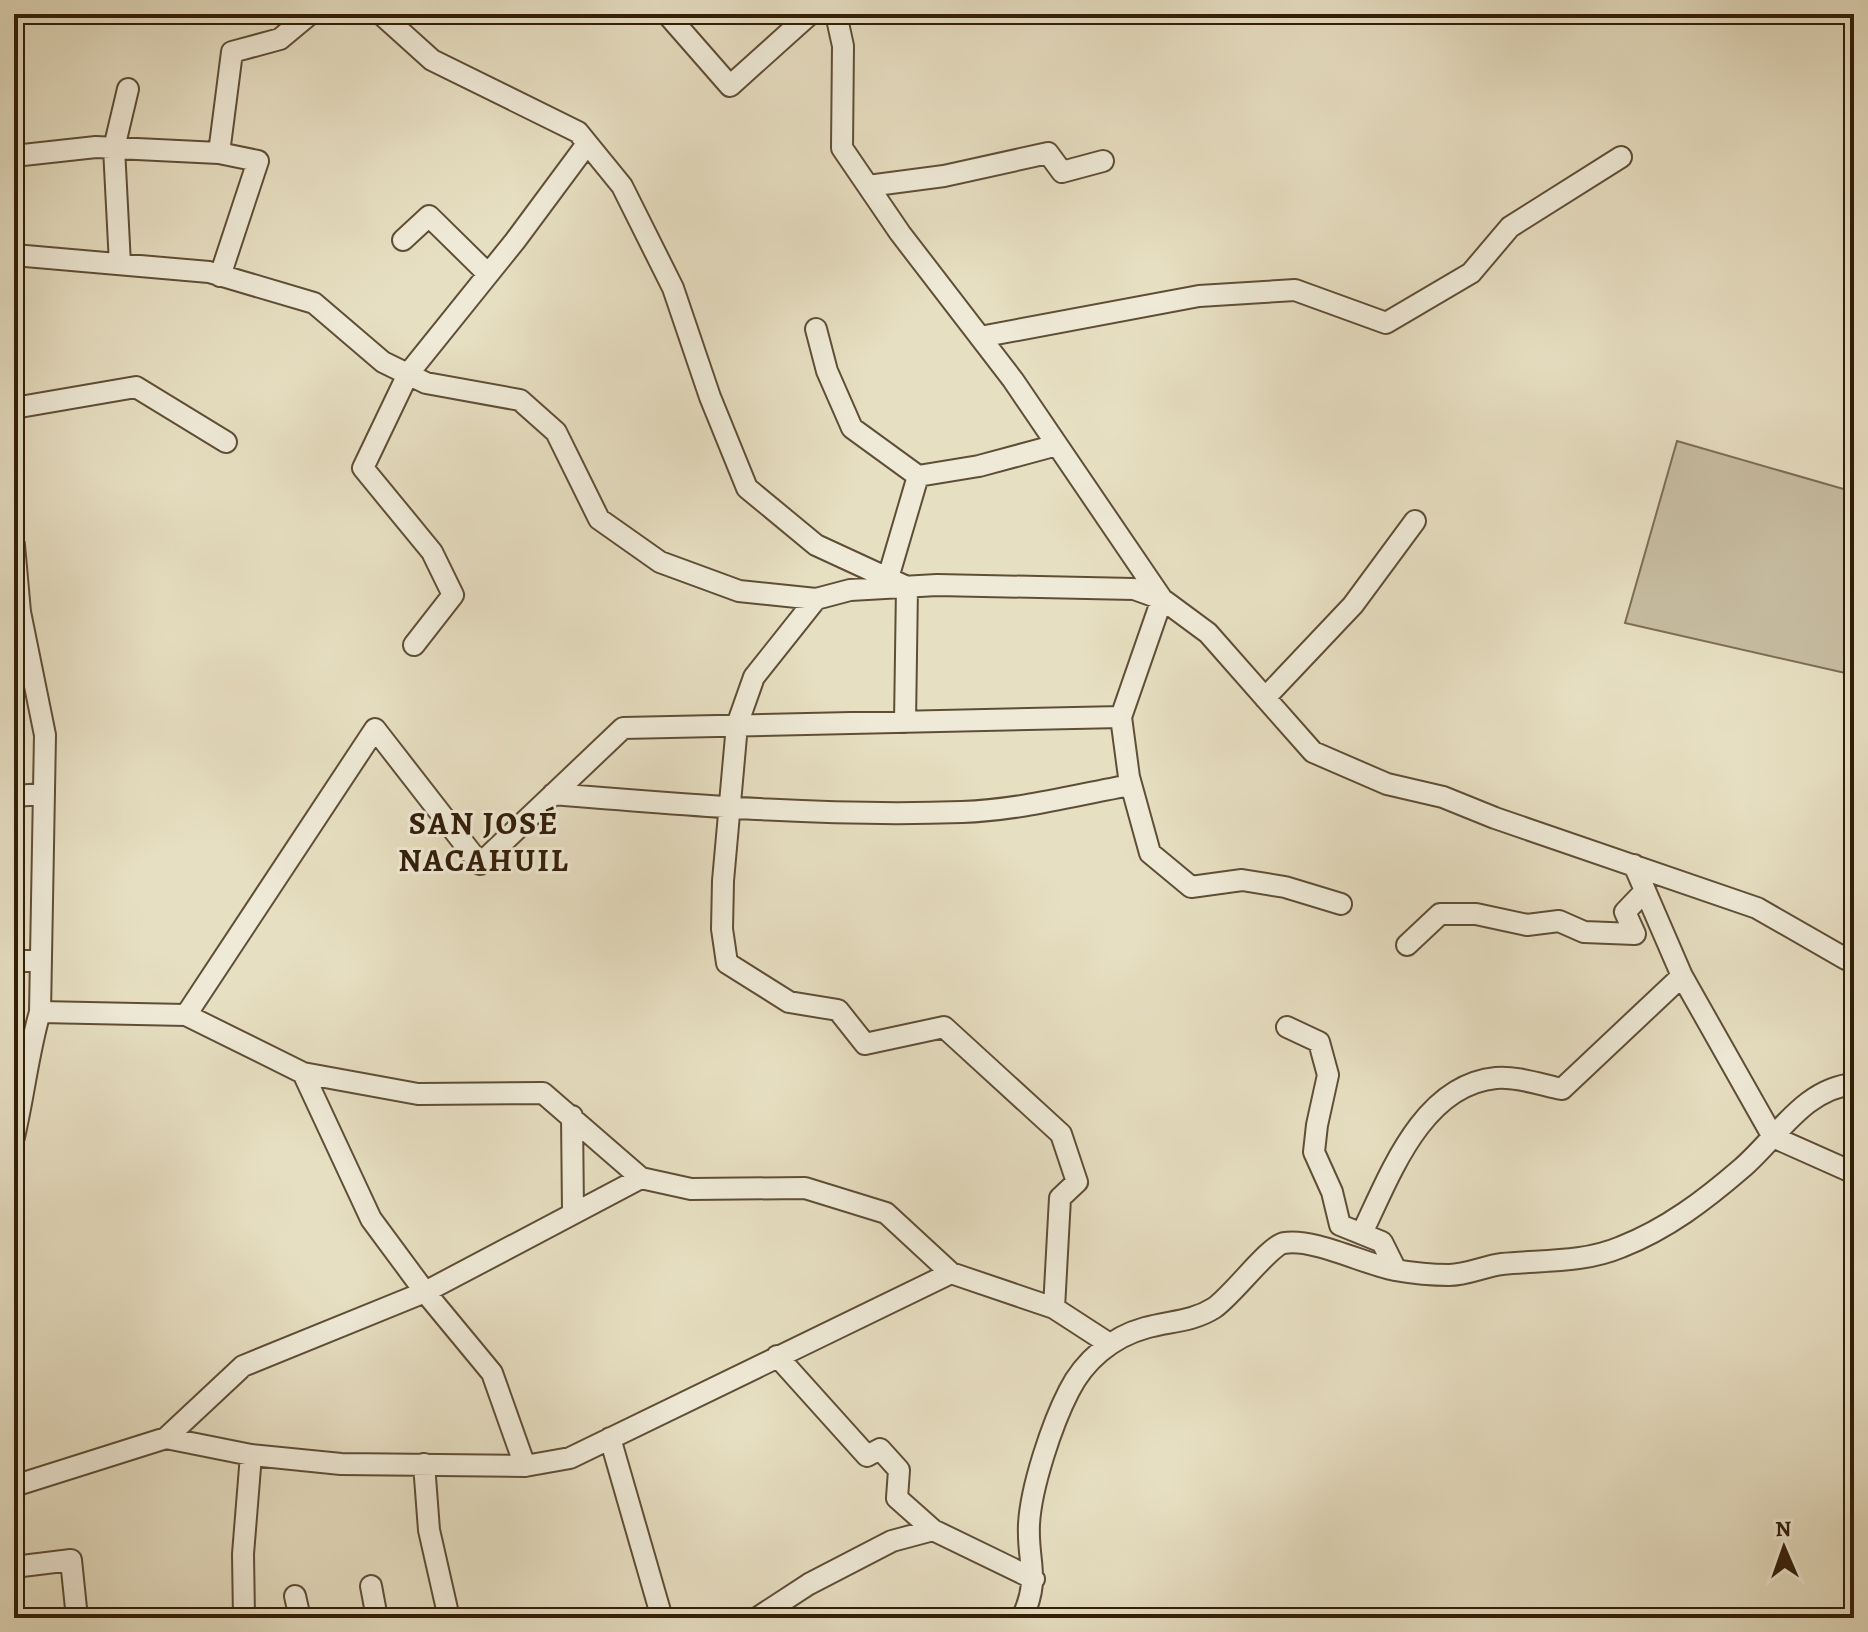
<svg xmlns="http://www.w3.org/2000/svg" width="1868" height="1632" font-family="Alegreya,serif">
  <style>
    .green { fill: #c8bea3; stroke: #7d6e56; stroke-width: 2 }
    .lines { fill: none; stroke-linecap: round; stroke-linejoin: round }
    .minor-casing { stroke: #5f4e37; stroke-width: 24 }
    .minor { stroke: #efead7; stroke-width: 20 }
    .labels { text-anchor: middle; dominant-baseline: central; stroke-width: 6; stroke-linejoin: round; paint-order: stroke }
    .district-label { font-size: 32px; font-weight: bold; letter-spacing: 2px; fill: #321e09; stroke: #efead7 }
  </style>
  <rect width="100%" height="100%" fill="#e7dfc2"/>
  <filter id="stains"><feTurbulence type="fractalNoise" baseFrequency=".0025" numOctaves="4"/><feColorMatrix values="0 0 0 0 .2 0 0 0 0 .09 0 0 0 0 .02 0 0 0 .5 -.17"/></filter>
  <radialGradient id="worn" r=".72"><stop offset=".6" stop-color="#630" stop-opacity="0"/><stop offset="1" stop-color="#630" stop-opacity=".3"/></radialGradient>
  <!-- green -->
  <path class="green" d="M 1677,441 L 1854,492 L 1854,675 L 1625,623 Z"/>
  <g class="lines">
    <!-- minor casing -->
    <g class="minor-casing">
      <path id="minor" d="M 381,14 L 432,60 L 578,132 L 622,186 L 673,288 L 710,397 L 747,488 L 816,545 L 907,587 L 905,722
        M 667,14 L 730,86 L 810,14
        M 14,156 L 96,147 L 219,153
        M 868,186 L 944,176 L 1048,153 L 1062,172 L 1103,161
        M 403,240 L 429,216 L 488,274
        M 14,255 L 209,272 L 314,303 L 383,362 L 426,383 L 520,400 L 556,432 L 599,519 L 660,562 L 739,591 L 816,599 L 850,590 L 937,585 L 1134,589 L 1162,599 L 1208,633 L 1313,752 L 1387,784 L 1443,797 L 1495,818 L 1757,908 L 1846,959 L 1854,961
        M 120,264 L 114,148 L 128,89
        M 220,276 L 258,161 L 219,153 L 232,52 L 280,39 L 310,14
        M 816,329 L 827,371 L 852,428 L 918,476 L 979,466 L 1057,445
        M 980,337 L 1199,296 L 1295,290 L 1386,323 L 1471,273 L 1510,227 L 1621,157
        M 14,408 L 136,387 L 226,442
        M 14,545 L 20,612 L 45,735 L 40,1012 C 28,1053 24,1095 14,1137
        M 888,578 L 918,476
        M 816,599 L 754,677 L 737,725 L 723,881 L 722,929 L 727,963 L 789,1002 L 838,1010 L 865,1044 L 944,1027 L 1061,1134 L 1077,1182 L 1060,1198 L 1054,1308
        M 414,645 L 453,595 L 432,552 L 363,468 L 408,374 L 515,241 L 587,144
        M 1265,698 L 1353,605 L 1415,521
        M 1121,717 L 1129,777 L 1150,853 L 1191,887 L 1242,880 L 1285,887 L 1341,904
        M 553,794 C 689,805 826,817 962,812 C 1020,810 1075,795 1131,785
        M 14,796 L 44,794
        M 1634,865 L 1682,976 L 1773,1137 L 1854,1173
        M 1407,945 L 1440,914 L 1476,914 L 1527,925 L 1559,921 L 1584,932 L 1635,934 L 1625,912 L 1645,891
        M 14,961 L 41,961
        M 40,1012 L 186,1015 L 303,1073 L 418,1094 L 543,1093 L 641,1178 L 691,1189 L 805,1188 L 886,1213 L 951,1273
        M 186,1015 L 375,729 L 480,864 L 623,728 L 1121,717 L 1162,599 L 1013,380 L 900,233 L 842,148 L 843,46 L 836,14
        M 1287,1027 L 1319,1042 L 1328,1075 L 1317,1125 L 1314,1152 L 1332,1192 L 1340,1225 L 1382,1242 L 1396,1270
        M 303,1073 L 371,1219 L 425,1292 L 492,1373 L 525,1466
        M 572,1116 L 573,1212
        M 1362,1233 C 1390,1175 1422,1085 1496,1078 C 1516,1076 1542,1085 1562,1089 L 1682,976
        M 777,1356 L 867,1456 L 880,1449 L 899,1470 L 897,1498 L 933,1530
        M 166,1438 L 243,1366 L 425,1292 L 641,1178
        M 610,1438 L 662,1618
        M 424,1464 L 429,1530 L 449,1618
        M 14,1486 L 166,1438 L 251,1455 L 341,1464 L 525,1466 L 570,1458 L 951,1273 L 1054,1308 L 1108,1343
        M 14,1567 L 71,1560 L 77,1618
        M 371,1586 L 377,1618
        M 295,1596 L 300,1618
        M 244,1618 L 243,1554 L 251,1455
        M 757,1618 L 809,1584 L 892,1541 L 933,1530 L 1034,1579
        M 1022,1618 C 1041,1578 1027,1563 1029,1524 C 1031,1487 1052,1424 1069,1391 C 1084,1361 1112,1337 1145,1328 C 1169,1321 1192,1322 1214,1308 C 1232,1296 1269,1246 1284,1243 C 1314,1238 1364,1264 1395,1270 C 1412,1273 1432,1275 1449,1275 C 1467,1275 1485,1266 1502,1264 C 1543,1260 1583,1263 1621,1247 C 1667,1229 1705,1200 1742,1168 C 1777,1138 1804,1088 1854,1084"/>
    </g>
    <!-- minor -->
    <use href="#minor" class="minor"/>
  </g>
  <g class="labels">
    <!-- district labels -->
    <g class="district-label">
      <text x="484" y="823">SAN JOSÉ<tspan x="484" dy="37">NACAHUIL</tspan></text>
    </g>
  </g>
  <!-- margin -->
  <rect width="1868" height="1632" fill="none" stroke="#e7dfc2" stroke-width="48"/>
  <rect x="16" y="16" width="1836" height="1600" fill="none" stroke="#321e09" stroke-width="4"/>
  <rect x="24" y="24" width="1820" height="1584" fill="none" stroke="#321e09" stroke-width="2"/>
  <!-- north arrow -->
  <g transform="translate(1784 1548) rotate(358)" stroke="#efead7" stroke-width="6" paint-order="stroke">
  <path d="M0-6L14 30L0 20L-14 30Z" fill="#321e09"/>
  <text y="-12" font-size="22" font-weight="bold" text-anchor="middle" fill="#321e09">N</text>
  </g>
  <rect width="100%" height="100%" filter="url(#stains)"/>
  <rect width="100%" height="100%" fill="url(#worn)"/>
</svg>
